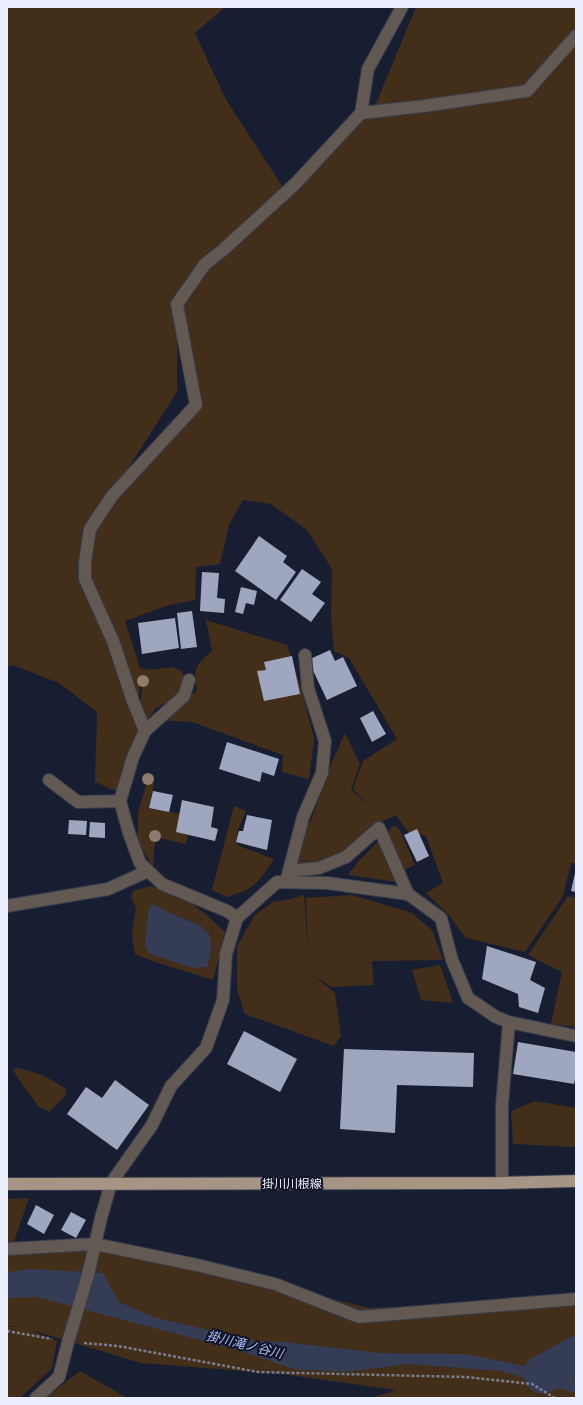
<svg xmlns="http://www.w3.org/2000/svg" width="583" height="1405" font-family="Commissioner,'Noto Sans JP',sans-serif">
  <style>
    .green { fill: #432e19; fill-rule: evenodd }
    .water { fill: #353c56 }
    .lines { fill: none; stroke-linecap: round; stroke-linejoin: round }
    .river { stroke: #353c56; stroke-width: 39 }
    .building { fill: #9fa7c0 }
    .minor-casing { stroke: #363b4e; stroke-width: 14 }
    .major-casing { stroke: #363b4e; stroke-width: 14 }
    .path { stroke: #7a7f90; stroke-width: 2.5; stroke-dasharray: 3 2; stroke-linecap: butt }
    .minor { stroke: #625952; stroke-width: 12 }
    .major { stroke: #a69484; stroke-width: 12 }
    .tree { fill: #907a6b }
    .labels { text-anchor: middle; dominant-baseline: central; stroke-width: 4; stroke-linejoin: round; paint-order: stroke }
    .street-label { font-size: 12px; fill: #ebeffd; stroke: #101427 }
    .water-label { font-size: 13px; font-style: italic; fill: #aebef3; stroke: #101427 }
  </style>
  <rect width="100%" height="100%" fill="#181e31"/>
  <!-- green -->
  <path class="green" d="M 7,7 L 225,7 L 195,33 L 225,98 L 286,192 L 361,113 L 373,111 L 416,7 L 576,7 L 576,863 L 571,863 L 563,896 L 525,952 L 466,938 L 448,914 L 426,893 L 443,883 L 426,836 L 409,833 L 396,815 L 381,822 L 382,825 L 360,850 L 326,863 L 301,866 L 294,861 L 297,838 L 311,820 L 331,764 L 345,733 L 360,764 L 351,790 L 370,806 L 353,789 L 363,761 L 397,739 L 349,658 L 334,651 L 331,617 L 332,569 L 307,530 L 271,504 L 243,500 L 229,525 L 220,564 L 196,567 L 195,600 L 166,606 L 125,621 L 140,668 L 149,670 L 172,667 L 182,671 L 187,688 L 170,701 L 156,708 L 143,726 L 125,795 L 95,782 L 97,712 L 59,683 L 13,665 L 7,667 ZM 177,304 L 196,405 L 92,525 L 177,392 ZM 141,675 L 143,681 L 139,713 L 137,712 Z
    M 206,620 L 287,645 L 302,691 L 314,739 L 309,779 L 282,772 L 283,755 L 192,722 L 158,720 L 166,711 L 197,691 C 194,668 194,666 212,651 Z
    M 148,779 L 154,784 L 149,808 L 180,814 L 176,832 L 188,835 L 186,844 L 155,837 L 153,867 L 138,842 L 138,812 Z
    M 234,806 L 246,811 L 238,830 L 236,842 L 239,846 L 274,859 C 259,882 255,889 227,897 L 212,890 Z
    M 394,825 L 400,830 L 415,865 L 400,872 L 397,882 L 348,875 L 357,863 Z
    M 150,886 L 188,901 L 208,916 L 225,932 L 213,980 L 152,961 L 135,954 L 132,935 L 136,908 L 131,897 L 133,891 Z
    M 304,895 L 308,952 L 306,898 L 352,895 L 412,913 L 432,930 L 443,960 L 372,961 L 374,985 L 331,987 L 313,975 L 335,993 L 341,1036 L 334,1046 L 245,1014 L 237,990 L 237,946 L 255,915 L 273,902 L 286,900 Z
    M 568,896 L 576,898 L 576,1027 L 551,1024 L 562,972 L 528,955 Z
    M 440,965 L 453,1003 L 421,1000 L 412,970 Z
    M 17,1068 C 39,1073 48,1077 66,1089 L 65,1096 L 49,1112 L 38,1106 L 18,1078 L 13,1070 Z
    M 535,1101 L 576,1108 L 576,1147 L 513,1144 L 511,1111 Z
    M 29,1198 L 11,1250 L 95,1244 L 197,1265 L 369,1308 L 576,1299 L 576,1398 L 372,1398 L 396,1390 L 282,1374 L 141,1363 L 28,1329 L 57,1341 L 52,1368 L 20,1398 L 7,1398 L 7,1327 L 20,1327 L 7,1326 L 7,1199 Z
    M 80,1371 L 127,1398 L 45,1398 Z"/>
  <!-- water -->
  <path class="water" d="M 152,903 L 170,913 L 201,926 L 210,936 L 211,951 L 207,967 L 193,968 L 150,954 L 145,946 L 148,912 Z
    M 32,1269 L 103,1273 L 119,1302 L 153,1317 L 255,1341 L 284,1342 L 380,1353 L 465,1354 L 564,1374 L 576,1383 L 576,1393 L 501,1371 L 408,1364 L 346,1372 L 294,1369 L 237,1350 L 37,1297 L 7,1298 L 7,1272 Z"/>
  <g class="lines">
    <!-- river -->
    <path class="river" d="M 543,1374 L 576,1356"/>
  </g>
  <!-- building -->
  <path class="building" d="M 259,536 L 287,556 L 283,562 L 296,572 L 276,600 L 235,571 Z
    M 302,569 L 321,582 L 312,594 L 325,603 L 311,622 L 280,600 Z
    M 202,572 L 219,573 L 217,598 L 225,599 L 224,613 L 200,611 Z
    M 241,587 L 257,591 L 254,605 L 246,603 L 243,614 L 235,612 Z
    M 192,611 L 197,647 L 181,649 L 177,613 Z
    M 175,618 L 179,648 L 142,654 L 138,623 Z
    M 330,650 L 335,661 L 343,657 L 357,686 L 327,700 L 308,660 Z
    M 292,656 L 300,694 L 264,701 L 257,671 L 266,670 L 264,662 Z
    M 373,711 L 386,734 L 372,742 L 360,718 Z
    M 227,742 L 279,759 L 274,776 L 262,772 L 260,782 L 219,769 Z
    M 153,791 L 173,795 L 169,812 L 149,808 Z
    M 182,800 L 214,807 L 211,827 L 218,829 L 215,841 L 176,832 Z
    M 247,815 L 272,820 L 267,850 L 236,842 L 239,831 L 243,831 Z
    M 69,820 L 87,821 L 86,835 L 68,834 Z
    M 90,822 L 105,823 L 105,838 L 89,837 Z
    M 417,829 L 429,856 L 417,862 L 404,835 Z
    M 575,873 L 576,873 L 576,892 L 571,891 Z
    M 487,946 L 536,962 L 530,980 L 545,988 L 538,1013 L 519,1007 L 518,994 L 482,979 Z
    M 244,1031 L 297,1059 L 280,1092 L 227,1064 Z
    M 518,1042 L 576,1052 L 576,1075 L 574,1084 L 513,1074 Z
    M 344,1049 L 474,1053 L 473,1087 L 397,1085 L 395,1133 L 340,1129 Z
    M 115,1080 L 149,1105 L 117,1150 L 67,1114 L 86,1087 L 102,1098 Z
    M 36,1205 L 54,1215 L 44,1234 L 27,1224 Z
    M 71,1212 L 86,1220 L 76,1238 L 61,1230 Z"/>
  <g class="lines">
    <!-- minor casing -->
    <g class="minor-casing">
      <path id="minor" d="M 361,113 L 424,106 L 527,91 L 576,36
        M 145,731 L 184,696 L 189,680
        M 49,780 L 78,802 L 120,801
        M 289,871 L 319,868 L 346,857 L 379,828 L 408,894
        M 286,882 L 303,817 L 322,773 L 325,741 L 308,688 L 305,655
        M 7,906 L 108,889 L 148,871
        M 237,918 L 277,882 L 327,883 L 408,894 L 441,918 L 452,960 L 468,998 L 496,1017 L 509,1022 L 576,1036
        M 502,1183 L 502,1105 L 509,1022
        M 7,1249 L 95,1244 L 197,1265 L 275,1284 L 359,1317 L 576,1299
        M 36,1398 L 59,1377 L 68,1342 L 88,1275 L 101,1218 L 111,1183 L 152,1125 L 171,1086 L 206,1048 L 223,1000 L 226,954 L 237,918 L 227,911 L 162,884 L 140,863 L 129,833 L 120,801 L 133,757 L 145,731 L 133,701 L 113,641 L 85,579 L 85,562 L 90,529 L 112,496 L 196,405 L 177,304 L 205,264 L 223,250 L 296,183 L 361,113 L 368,69 L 402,7"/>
    </g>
    <!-- major casing -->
    <g class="major-casing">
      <path id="major" d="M 7,1184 L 502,1183 L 576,1181"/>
    </g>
    <!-- path -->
    <path class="path" d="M 7,1331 L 52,1339
      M 84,1343 L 118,1346 L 258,1372 L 466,1377 L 532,1384 L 555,1398"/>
    <!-- minor -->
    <use href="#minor" class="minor"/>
    <!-- major -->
    <use href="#major" class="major"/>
  </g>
  <!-- trees -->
  <g class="tree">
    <circle cx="143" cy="681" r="6"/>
    <circle cx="148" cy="779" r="6"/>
    <circle cx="155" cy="836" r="6"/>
  </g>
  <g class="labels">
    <!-- street labels -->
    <g class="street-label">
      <text x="292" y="1183">掛川川根線</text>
    </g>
    <!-- water labels -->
    <g class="water-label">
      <text transform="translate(245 1344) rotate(14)">掛川滝ノ谷川</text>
    </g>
  </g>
  <!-- border -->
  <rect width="583" height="1405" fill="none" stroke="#ebeffd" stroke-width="16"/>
</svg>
